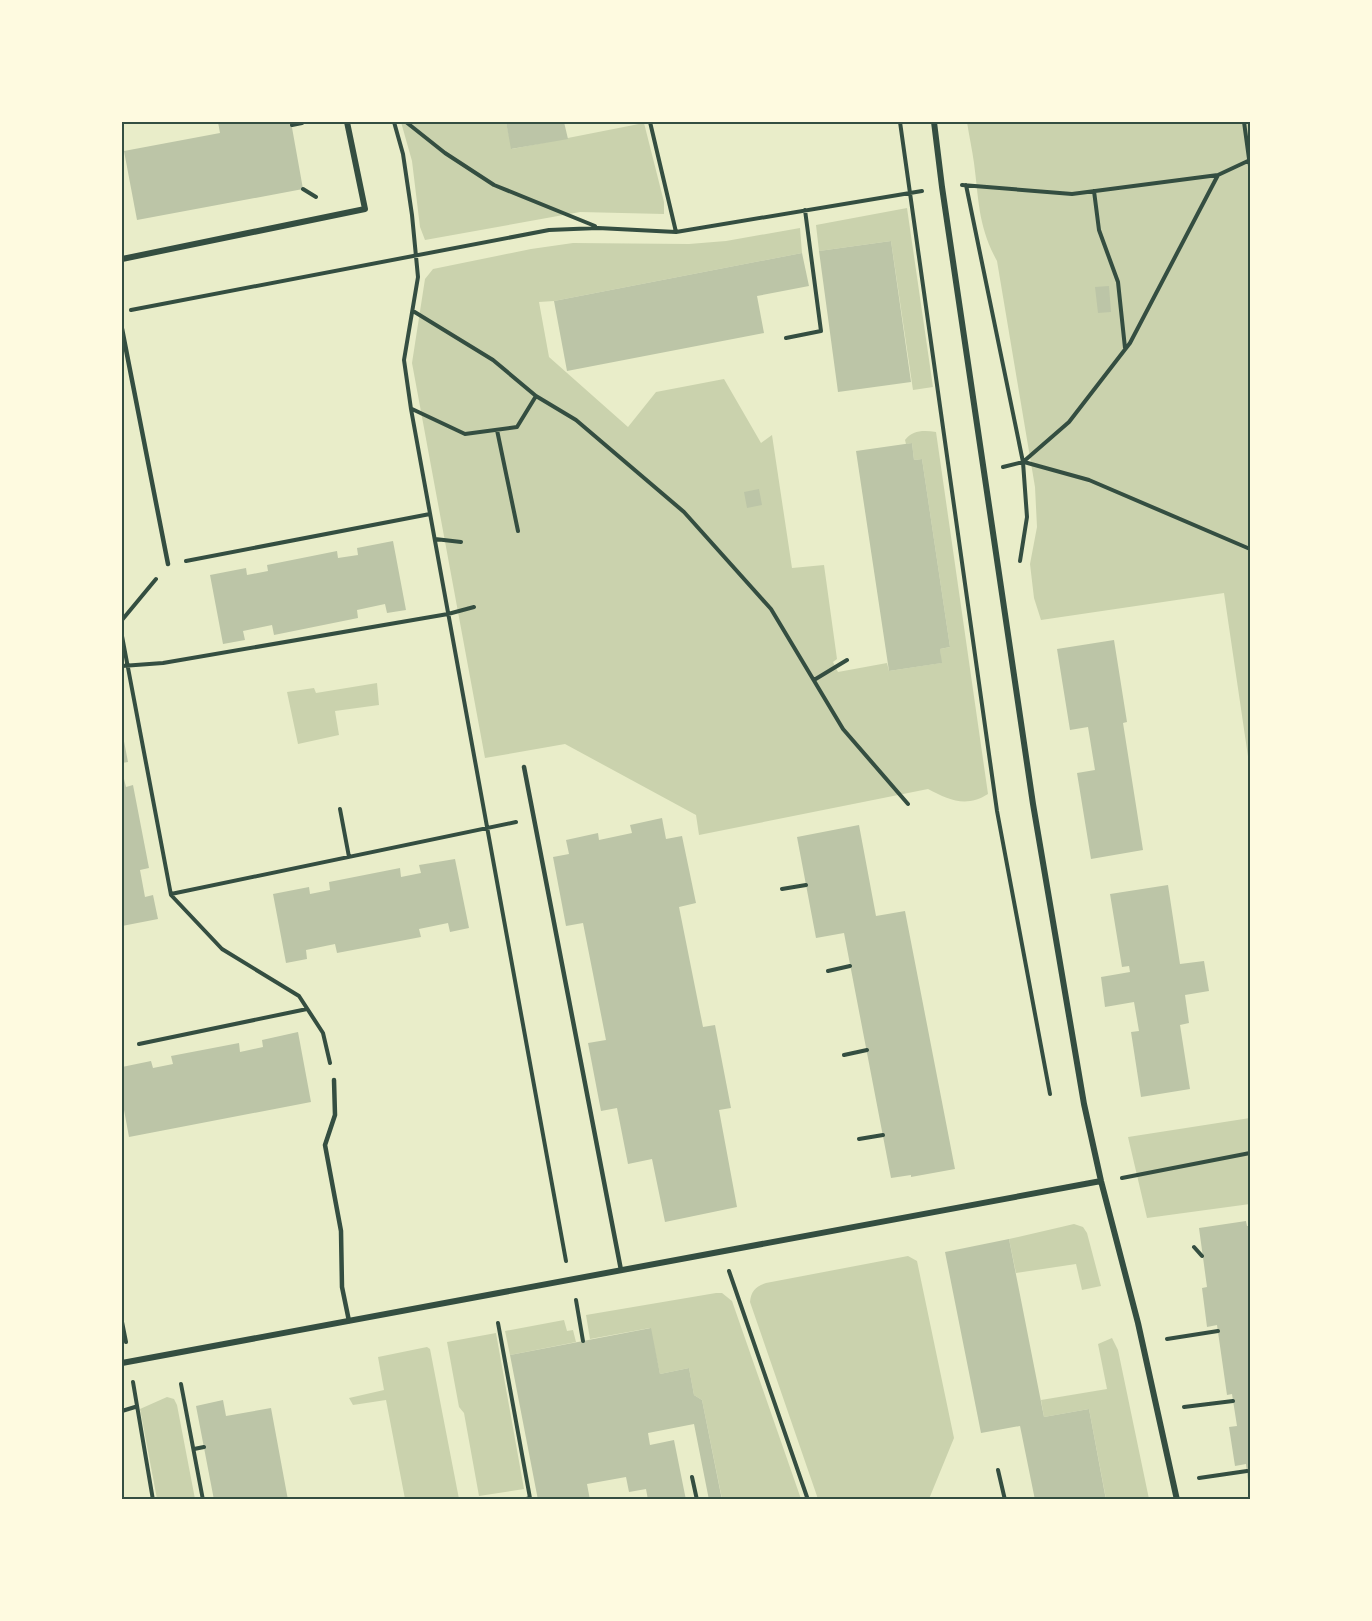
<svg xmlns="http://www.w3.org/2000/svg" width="1372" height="1621" font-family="'Source Serif 4',serif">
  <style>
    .green { fill: #cad2ad }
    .building { fill: #bcc5a7 }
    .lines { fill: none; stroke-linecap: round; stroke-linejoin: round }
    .path { stroke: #344e41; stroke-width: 4 }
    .service { stroke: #344e41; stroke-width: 4.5 }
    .minor { stroke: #344e41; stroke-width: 6 }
    .neatline { fill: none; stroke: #344e41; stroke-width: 2 }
  </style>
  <rect width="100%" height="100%" fill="#e9edc9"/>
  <!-- green -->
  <path class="green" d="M 401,122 L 506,122 L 512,149 L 644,123 L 664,202 L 664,214 L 580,212 L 425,240 L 420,227 L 412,161 Z
    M 967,122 L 1250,122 L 1250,770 L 1224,593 L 1041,620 L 1034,598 L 1030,564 L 1037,527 L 1035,487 L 997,261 C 978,226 979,201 974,163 C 972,149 969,135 967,122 Z
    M 907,208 L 933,387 L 913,390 L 891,241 L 819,251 L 816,225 Z
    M 800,228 L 802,253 L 554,301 L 539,302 L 549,357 L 628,427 L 656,392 L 724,379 L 761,443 L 772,435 L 792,568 L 824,565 L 837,659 L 833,662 L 838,672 L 887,663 L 889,671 L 941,663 L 940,649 L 950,647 L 922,459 L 914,460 L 912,443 L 906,444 L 905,440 C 912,430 924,430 936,432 L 988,794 C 966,808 949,800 928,789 L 699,835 L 696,815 L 565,744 L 485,758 L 412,363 L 425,279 L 433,269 L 531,249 L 573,243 L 689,244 L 726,241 Z
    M 377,683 L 379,705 L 335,711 L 339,735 L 298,744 L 287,692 L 314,688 L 316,693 Z
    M 1250,1118 L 1250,1204 L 1147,1218 L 1128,1137 Z
    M 1074,1224 L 1083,1227 L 1087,1233 L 1101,1286 L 1082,1290 L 1076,1264 L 1016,1273 L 1009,1239 Z
    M 908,1256 L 917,1261 L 954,1438 L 929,1499 L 818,1499 L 750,1302 C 751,1291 756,1286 766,1283 Z
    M 716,1293 L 722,1293 L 732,1301 L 801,1499 L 722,1499 L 702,1400 L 694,1395 L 689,1368 L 660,1374 L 650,1328 L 590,1339 L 586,1315 Z
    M 564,1320 L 567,1331 L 573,1330 L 576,1342 L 510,1355 L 505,1331 Z
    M 496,1333 L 524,1489 L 479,1496 L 464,1413 L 459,1407 L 447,1342 Z
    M 1112,1338 L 1118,1350 L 1149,1499 L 1106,1499 L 1089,1409 L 1044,1417 L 1041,1400 L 1107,1389 L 1098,1344 Z
    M 427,1347 L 430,1349 L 459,1499 L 405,1499 L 386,1400 L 353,1405 L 349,1398 L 384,1390 L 378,1357 Z
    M 167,1397 L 174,1399 L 177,1405 L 195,1499 L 157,1499 L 140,1409 Z"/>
  <!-- building -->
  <path class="building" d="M 218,122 L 291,122 L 303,189 L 137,220 L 124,151 L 220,133 Z
    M 506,122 L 564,122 L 568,139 L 511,149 Z
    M 891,241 L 911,382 L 838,392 L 819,251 Z
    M 802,253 L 809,286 L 757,296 L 764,333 L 567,371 L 554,301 Z
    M 1109,286 L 1111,312 L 1098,313 L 1095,287 Z
    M 912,443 L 914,460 L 922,459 L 950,647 L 940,649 L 942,663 L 889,671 L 856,451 Z
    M 759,489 L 762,505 L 747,508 L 744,492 Z
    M 393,541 L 406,610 L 387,613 L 385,604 L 357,610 L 358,618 L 274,635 L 272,625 L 243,631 L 245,640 L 223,644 L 210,575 L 246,568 L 247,575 L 268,571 L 267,565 L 337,551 L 338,558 L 358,555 L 357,548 Z
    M 1114,640 L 1127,722 L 1123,723 L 1143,850 L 1091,859 L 1077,773 L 1095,770 L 1088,727 L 1070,730 L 1057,649 Z
    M 122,736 L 123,736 L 128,762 L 122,763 Z
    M 122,771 L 126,787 L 133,785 L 149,868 L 140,870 L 145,897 L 153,895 L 158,919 L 122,926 Z
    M 662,818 L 666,839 L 682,836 L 696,903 L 679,907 L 703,1027 L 715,1025 L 731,1108 L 719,1110 L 737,1207 L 665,1222 L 652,1159 L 628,1164 L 617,1108 L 601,1111 L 588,1043 L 606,1040 L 583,923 L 566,926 L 553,857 L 569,854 L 566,840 L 598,833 L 599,840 L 632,833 L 630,825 Z
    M 859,825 L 876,916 L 905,911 L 955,1169 L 911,1177 L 911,1175 L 891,1178 L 844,933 L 816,938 L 797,837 Z
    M 455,859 L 469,928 L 450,932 L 448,923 L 419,929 L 421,937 L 337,953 L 335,944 L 306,950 L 307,959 L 286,963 L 273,894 L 309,887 L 310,894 L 330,890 L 329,882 L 400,868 L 401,877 L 421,873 L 419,865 Z
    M 1168,885 L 1180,964 L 1204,961 L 1209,991 L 1185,995 L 1189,1023 L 1180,1025 L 1190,1089 L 1141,1097 L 1131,1032 L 1139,1031 L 1134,1002 L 1105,1007 L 1101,977 L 1130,972 L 1129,966 L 1122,967 L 1110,894 Z
    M 298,1032 L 311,1102 L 129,1137 L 122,1099 L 122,1067 L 151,1061 L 153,1068 L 173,1064 L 171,1056 L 239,1043 L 240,1052 L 263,1047 L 262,1040 Z
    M 1246,1221 L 1247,1226 L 1250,1226 L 1249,1489 L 1246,1464 L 1235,1466 L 1229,1427 L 1237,1426 L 1232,1394 L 1227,1395 L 1217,1325 L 1207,1327 L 1202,1288 L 1207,1287 L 1199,1228 Z
    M 1009,1239 L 1044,1417 L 1089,1409 L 1106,1500 L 1035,1500 L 1020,1426 L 981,1433 L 945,1252 Z
    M 651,1328 L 660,1374 L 689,1368 L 694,1395 L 702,1400 L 722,1500 L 709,1500 L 694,1424 L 648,1433 L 650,1445 L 674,1440 L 686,1500 L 648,1500 L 646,1489 L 629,1492 L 626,1477 L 587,1484 L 590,1500 L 538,1500 L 510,1355 Z
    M 223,1400 L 226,1416 L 271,1408 L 288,1500 L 214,1500 L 196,1406 Z"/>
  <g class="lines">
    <!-- path -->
    <path class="path" d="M 394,122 L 403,154 L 412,215 L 418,277 L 404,360 L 411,409 L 566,1261
      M 406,122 L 445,153 L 494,185 L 595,226
      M 650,122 L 676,232
      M 900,122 L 997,811 L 1050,1094
      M 1244,122 L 1250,166
      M 292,125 L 302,123
      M 962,185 L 1072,194 L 1218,175 L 1250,160
      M 966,185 L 1023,462 L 1027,517 L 1020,561
      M 303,189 L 316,197
      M 1094,191 L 1099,230 L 1118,282 L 1125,348
      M 131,310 L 549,230 L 598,228 L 676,232 L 922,191
      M 413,311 L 493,360 L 536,396 L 576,420 L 684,512 L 771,609 L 843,729 L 908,804
      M 786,338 L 821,331 L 805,210
      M 412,409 L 465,434 L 517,427 L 536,396
      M 497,430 L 518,531
      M 1024,462 L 1089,480 L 1250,549
      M 1003,467 L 1023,462 L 1069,422 L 1130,343 L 1218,175
      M 435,539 L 461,542
      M 186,561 L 430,514
      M 122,620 L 156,579
      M 122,636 L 171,895 L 222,949 L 299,996 L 323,1033 L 330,1063
      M 122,666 L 163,663 L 448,614 L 474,607
      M 814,680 L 847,660
      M 340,809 L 349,857
      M 782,889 L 806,885
      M 171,894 L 516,822
      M 828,971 L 850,966
      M 139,1044 L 307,1009
      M 844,1055 L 867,1050
      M 859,1139 L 883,1135
      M 1122,1178 L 1250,1153
      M 1194,1247 L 1202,1256
      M 729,1271 L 808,1500
      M 576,1300 L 583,1341
      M 122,1322 L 126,1342
      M 498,1323 L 530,1498 L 523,1500
      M 1167,1339 L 1218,1331
      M 133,1382 L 153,1500
      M 181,1384 L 203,1500
      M 1184,1407 L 1233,1401
      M 122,1411 L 135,1407
      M 194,1449 L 204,1447
      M 998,1470 L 1005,1500
      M 692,1477 L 697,1500
      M 1199,1478 L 1247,1471"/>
    <!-- service -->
    <path class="service" d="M 122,329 L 168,564
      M 524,767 L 621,1270
      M 334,1080 L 335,1115 L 325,1145 L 341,1231 L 342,1287 L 349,1321"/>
    <!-- minor -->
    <path class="minor" d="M 934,122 L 942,187 L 1033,804 L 1084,1104 L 1101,1181 L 1138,1323 L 1177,1500
      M 122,259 L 365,209 L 347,122
      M 122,1363 L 1101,1181"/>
  </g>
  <!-- border -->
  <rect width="1372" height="1621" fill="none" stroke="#fefae0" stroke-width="246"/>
  <rect x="123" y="123" width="1126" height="1375" class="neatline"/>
</svg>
